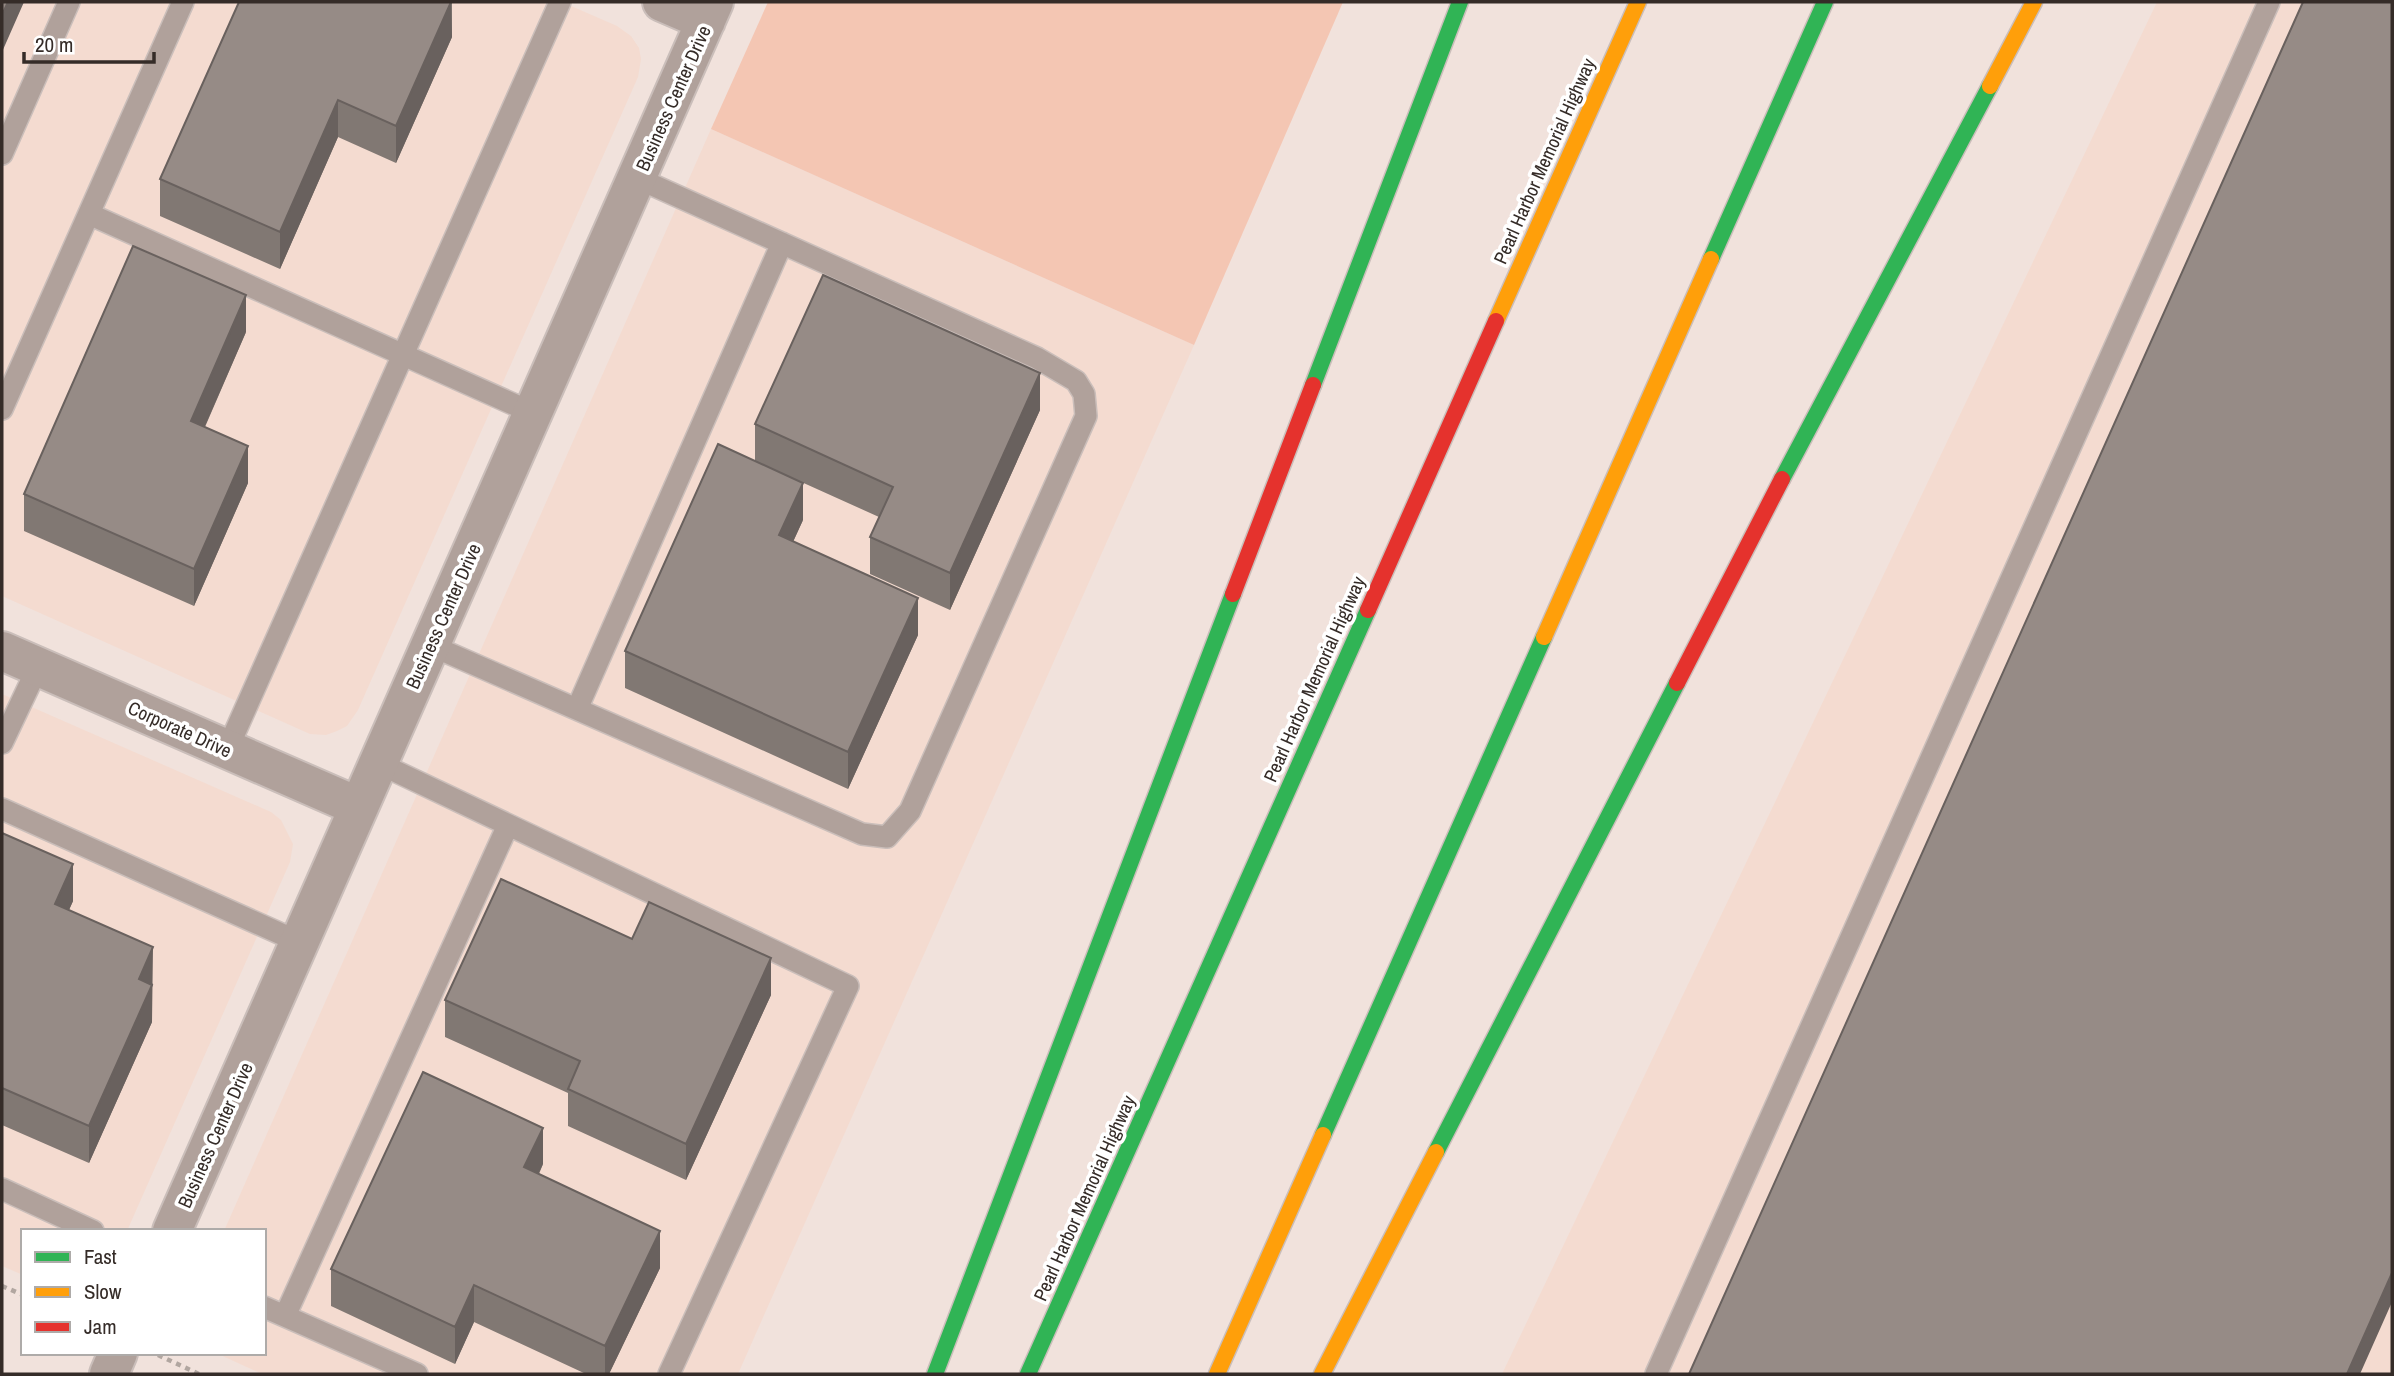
<svg xmlns="http://www.w3.org/2000/svg" width="2394" height="1376" font-family="'Archivo Narrow',sans-serif">
  <style>
    .built { fill: #f4dbd0 }
    .green { fill: #f4c6b3 }
    .lines { fill: none; stroke-linecap: round; stroke-linejoin: round }
    .lane-casing { stroke: #cabeba; stroke-width: 24 }
    .street-casing { stroke: #cabeba; stroke-width: 42 }
    .fast-casing { stroke: #cabeba; stroke-width: 19 }
    .slow-casing { stroke: #cabeba; stroke-width: 19 }
    .jam-casing { stroke: #cabeba; stroke-width: 19 }
    .path { stroke: #b1a6a0; stroke-width: 4.5; stroke-dasharray: 5 5; stroke-linecap: butt }
    .lane { stroke: #b0a19b; stroke-width: 21 }
    .street { stroke: #b0a19b; stroke-width: 38 }
    .fast { stroke: #30b455; stroke-width: 16 }
    .slow { stroke: #ff9f0a; stroke-width: 16 }
    .jam { stroke: #e5322d; stroke-width: 16 }
    .wall { fill: #817873 }
    .shaded-wall { fill: #69615e }
    .building { fill: #968b86; stroke: #69615e; stroke-width: 2 }
    .labels { text-anchor: middle; dominant-baseline: central; stroke-width: 7; stroke-linejoin: round; paint-order: stroke }
    .street-label { font-size: 19px; fill: #352c28; stroke: #fff }
  </style>
  <rect width="100%" height="100%" fill="#f1e2dc"/>
  <!-- built -->
  <path class="built" d="M 2,2 L 562,2 L 617,26 L 631,36 L 639,48 L 641,59 L 638,77 L 358,710 L 347,726 L 337,731 L 326,735 L 310,734 L 2,596 Z
    M 2157,2 L 2392,2 L 2392,1374 L 1502,1374 Z
    M 711,129 L 1194,345 L 738,1374 L 262,1374 L 216,1353 L 264,1353 L 264,1231 L 224,1231 Z
    M 2,694 L 271,812 L 281,820 L 293,844 L 290,862 L 127,1231 L 23,1231 L 23,1275 L 2,1266 Z"/>
  <!-- green -->
  <path class="green" d="M 768,2 L 1343,2 L 1194,345 L 711,129 Z"/>
  <g class="lines">
    <!-- lane casing -->
    <g class="lane-casing">
      <path id="lane" d="M 2,154 L 69,2
        M 89,214 L 533,413
        M 2,409 L 183,2
        M 430,645 L 862,834 L 887,837 L 910,811 L 1086,416 L 1084,394 L 1076,381 L 1037,358 L 637,178
        M 577,709 L 782,243
        M 2,743 L 38,667
        M 227,750 L 560,2
        M 378,763 L 848,986 L 669,1374
        M 2,809 L 299,942
        M 2,1189 L 93,1231
        M 264,1307 L 417,1374
        M 285,1316 L 508,825
        M 1656,1374 L 2269,2"/>
    </g>
    <!-- street casing -->
    <g class="street-casing">
      <path id="street" d="M 662,2 L 706,21
        M 2,651 L 359,807
        M 172,1231 L 714,2
        M 109,1374 L 118,1353"/>
    </g>
    <!-- fast casing -->
    <g class="fast-casing">
      <path id="fast" d="M 1711,259 L 1825,2
        M 1313,385 L 1460,2
        M 1782,479 L 1990,86
        M 1323,1135 L 1544,637
        M 1436,1152 L 1677,683
        M 935,1374 L 1233,594
        M 1028,1374 L 1368,610"/>
    </g>
    <!-- slow casing -->
    <g class="slow-casing">
      <path id="slow" d="M 1990,86 L 2034,2
        M 1496,321 L 1638,2
        M 1544,637 L 1711,259
        M 1217,1374 L 1323,1135
        M 1322,1374 L 1436,1152"/>
    </g>
    <!-- jam casing -->
    <g class="jam-casing">
      <path id="jam" d="M 1233,594 L 1313,385
        M 1368,610 L 1496,321
        M 1677,683 L 1782,479"/>
    </g>
    <!-- path -->
    <path class="path" d="M 2,1286 L 23,1295
      M 158,1355 L 199,1374"/>
    <!-- lane -->
    <use href="#lane" class="lane"/>
    <!-- street -->
    <use href="#street" class="street"/>
    <!-- fast -->
    <use href="#fast" class="fast"/>
    <!-- slow -->
    <use href="#slow" class="slow"/>
    <!-- jam -->
    <use href="#jam" class="jam"/>
  </g>
  <!-- wall -->
  <path class="wall" d="M 452,2 L 452,37 L 396,163 L 338,137 L 280,269 L 160,216 L 160,179 Z
    M 246,332 L 205,427 L 248,483 L 194,606 L 24,531 L 24,494 Z
    M 1040,410 L 950,610 L 870,574 L 870,537 L 879,517 L 755,461 L 755,424 Z
    M 803,520 L 793,542 L 918,635 L 848,789 L 625,688 L 625,651 Z
    M 2,833 L 73,901 L 69,910 L 153,984 L 152,986 L 152,1022 L 89,1163 L 2,1125 Z
    M 632,939 L 771,995 L 686,1180 L 568,1126 L 568,1093 L 445,1037 L 445,1000 Z
    M 543,1164 L 539,1174 L 660,1268 L 609,1374 L 586,1374 L 474,1322 L 455,1364 L 331,1306 L 331,1269 Z"/>
  <!-- shaded-wall -->
  <path class="shaded-wall" d="M 8,2 L 24,2 L 2,52 L 2,15 Z
    M 451,2 L 452,37 L 396,163 L 396,126 Z
    M 338,100 L 338,137 L 280,269 L 280,232 Z
    M 246,295 L 246,332 L 191,458 L 191,421 Z
    M 1040,373 L 1040,410 L 950,610 L 950,573 Z
    M 248,446 L 248,483 L 194,606 L 194,569 Z
    M 803,483 L 803,520 L 779,572 L 779,535 Z
    M 918,598 L 918,635 L 848,789 L 848,752 Z
    M 73,864 L 73,901 L 55,941 L 55,904 Z
    M 153,947 L 152,1022 L 89,1163 L 89,1126 L 139,979 Z
    M 771,958 L 771,995 L 686,1180 L 686,1144 Z
    M 543,1128 L 543,1164 L 524,1204 L 524,1167 Z
    M 660,1231 L 660,1268 L 609,1374 L 605,1374 L 605,1346 Z
    M 2392,1273 L 2392,1302 L 2360,1374 L 2347,1374 Z
    M 474,1285 L 474,1322 L 455,1364 L 455,1327 Z"/>
  <!-- building -->
  <path class="building" d="M 2,2 L 8,2 L 2,15 Z
    M 239,2 L 451,2 L 396,126 L 338,100 L 280,232 L 160,179 Z
    M 2303,2 L 2392,2 L 2392,1273 L 2347,1374 L 1689,1374 Z
    M 133,246 L 246,295 L 191,421 L 248,446 L 194,569 L 24,494 Z
    M 823,275 L 1040,373 L 950,573 L 870,537 L 893,487 L 755,424 Z
    M 718,444 L 803,483 L 779,535 L 918,598 L 848,752 L 625,651 Z
    M 2,833 L 73,864 L 55,904 L 153,947 L 139,979 L 152,985 L 89,1126 L 2,1088 Z
    M 501,879 L 632,939 L 649,902 L 771,958 L 686,1144 L 568,1089 L 580,1061 L 445,1000 Z
    M 423,1072 L 543,1128 L 524,1167 L 660,1231 L 605,1346 L 474,1285 L 455,1327 L 331,1269 Z"/>
  <g class="labels">
    <!-- street labels -->
    <g class="street-label">
      <text transform="translate(673 98) rotate(-66)">Business Center Drive</text>
      <text transform="translate(1544 161) rotate(-66)">Pearl Harbor Memorial Highway</text>
      <text transform="translate(443 616) rotate(-66)">Business Center Drive</text>
      <text transform="translate(1314 679) rotate(-66)">Pearl Harbor Memorial Highway</text>
      <text transform="translate(180 729) rotate(24)">Corporate Drive</text>
      <text transform="translate(215 1135) rotate(-66)">Business Center Drive</text>
      <text transform="translate(1084 1198) rotate(-66)">Pearl Harbor Memorial Highway</text>
    </g>
  </g>
  <!-- border -->
  <rect width="2394" height="1376" fill="none" stroke="#352c28" stroke-width="7"/>
  <!-- legend -->
  <rect x="21" y="1229" width="245" height="126" fill="#ffffff" stroke="#aeaba9" stroke-width="2"/>
  <rect x="35" y="1252" width="35" height="10" fill="#30b455" stroke="#aeaba9" stroke-width="2"/>
  <text x="84" y="1264" font-size="21" fill="#352c28">Fast</text>
  <rect x="35" y="1287" width="35" height="10" fill="#ff9f0a" stroke="#aeaba9" stroke-width="2"/>
  <text x="84" y="1299" font-size="21" fill="#352c28">Slow</text>
  <rect x="35" y="1322" width="35" height="10" fill="#e5322d" stroke="#aeaba9" stroke-width="2"/>
  <text x="84" y="1334" font-size="21" fill="#352c28">Jam</text>
  <!-- scale -->
  <path d="M24 52v10h130v-10" fill="none" stroke="#352c28" stroke-width="3.5"/>
  <text x="35" y="52" font-size="21" fill="#352c28" stroke="#ffffff" stroke-width="5" paint-order="stroke">20 m</text>
</svg>
